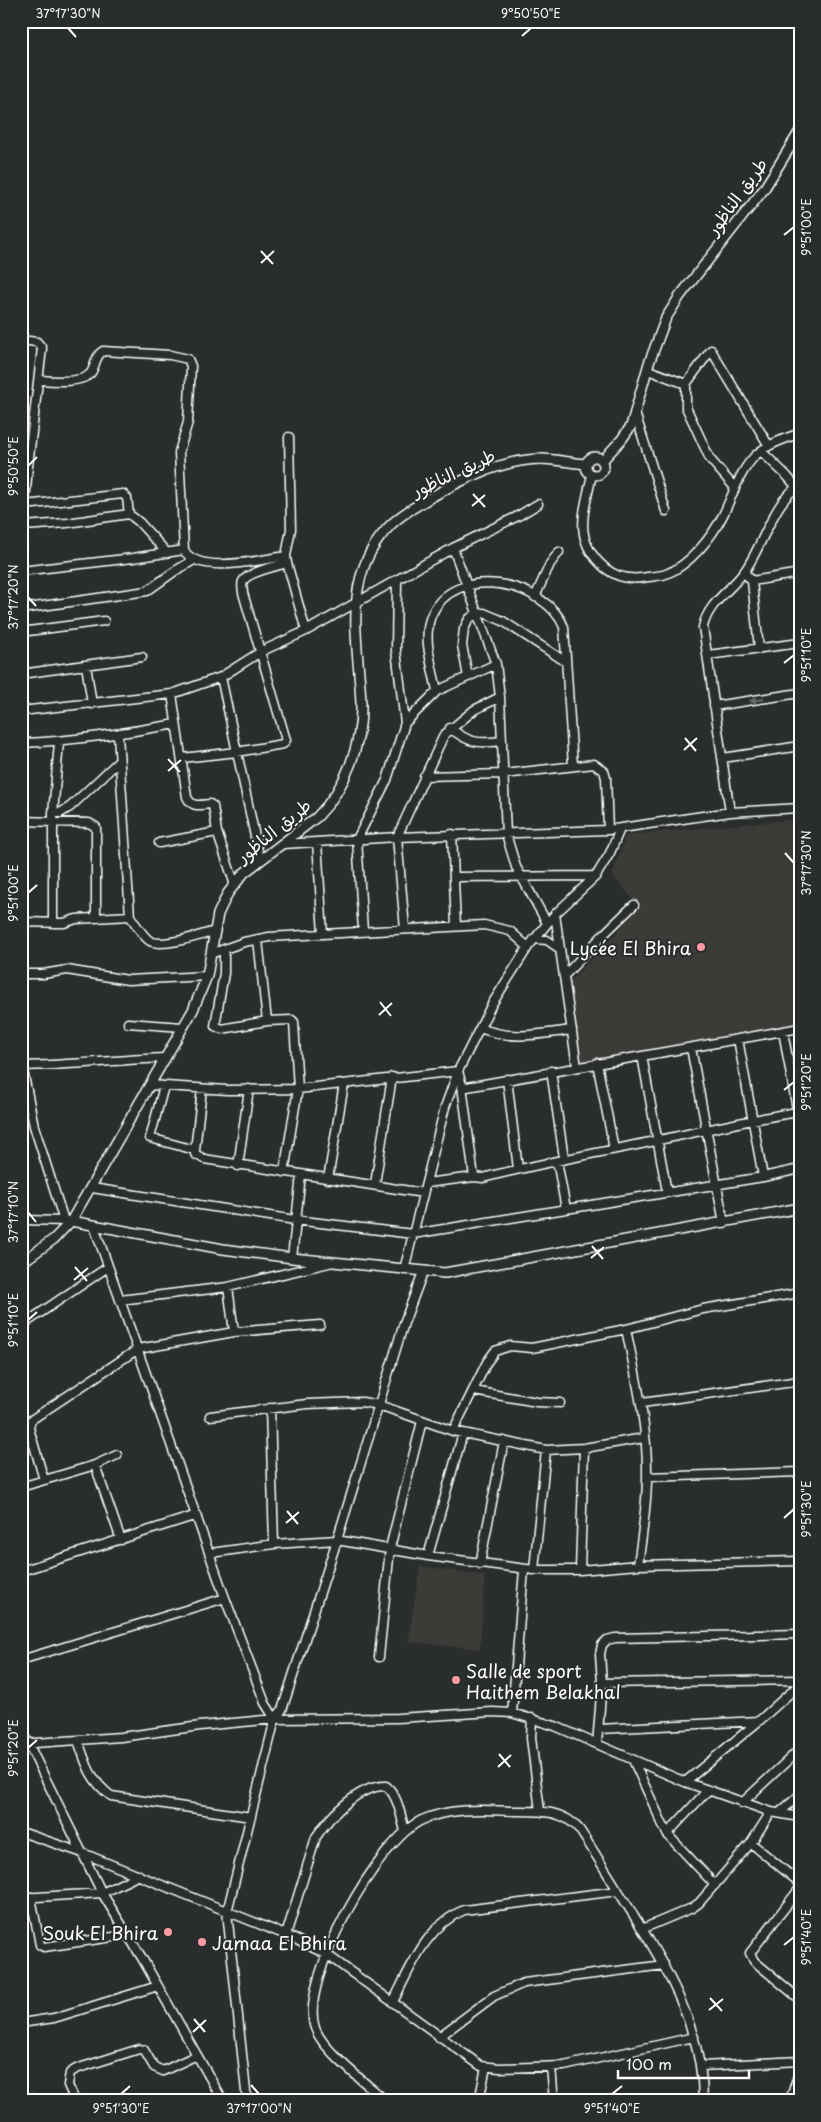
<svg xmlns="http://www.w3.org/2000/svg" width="821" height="2122" font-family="'Playpen Sans','Playpen Sans Arabic',sans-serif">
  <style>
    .built { fill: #3c3a37 }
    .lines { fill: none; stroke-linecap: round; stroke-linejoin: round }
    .minor-casing { stroke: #fff; stroke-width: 11 }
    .tertiary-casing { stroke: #fff; stroke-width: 12 }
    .secondary-casing { stroke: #fff; stroke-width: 14 }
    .minor { stroke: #2a2d2e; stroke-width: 8 }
    .tertiary { stroke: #2a2d2e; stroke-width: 9 }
    .secondary { stroke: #2a2d2e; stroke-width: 10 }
    .oneway { fill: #6a6c6d }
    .ticks { fill: none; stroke: #fff; stroke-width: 2 }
    .poi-dot { fill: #ff9aa2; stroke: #2a2d2e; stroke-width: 2 }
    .labels { text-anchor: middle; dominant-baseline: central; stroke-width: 4; stroke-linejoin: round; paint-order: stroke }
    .street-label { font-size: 18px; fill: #fff; stroke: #2a2d2e }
    .poi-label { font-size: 18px; fill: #fff; stroke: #2a2d2e; text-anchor: end }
    .neatline { fill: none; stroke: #fff; stroke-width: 2 }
    .ticks-label { font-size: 12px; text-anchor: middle; fill: #fff }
  </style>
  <rect width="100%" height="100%" fill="#2a2d2e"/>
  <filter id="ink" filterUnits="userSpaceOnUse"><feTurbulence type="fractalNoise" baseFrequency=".02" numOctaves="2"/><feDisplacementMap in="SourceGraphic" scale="10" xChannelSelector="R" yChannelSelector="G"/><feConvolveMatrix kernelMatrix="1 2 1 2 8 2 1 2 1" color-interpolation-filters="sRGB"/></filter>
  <g filter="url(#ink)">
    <!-- built -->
    <path class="built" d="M 800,819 L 800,1024 L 581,1063 L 566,986 L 640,907 L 612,875 L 626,835 Z
      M 420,1566 L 485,1576 L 480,1649 L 408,1642 Z"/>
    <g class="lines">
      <!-- minor casing -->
      <g class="minor-casing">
        <path id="minor" d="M 21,340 L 37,342 L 42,348 L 28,466 L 21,549
          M 648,370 L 686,384
          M 40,380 C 52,381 86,384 92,371 C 96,364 95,356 103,351 L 170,355 L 188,359 L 191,366 L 188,422 L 179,452 L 184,550 C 198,576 262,559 286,556 L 287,563
          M 635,413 L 666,511
          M 761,451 L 787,476 L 800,491
          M 592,474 C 585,511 571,539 605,568 C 617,578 633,580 648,577 C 654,576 661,576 666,574 C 690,565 712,537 723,515 C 733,495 740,470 756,455 C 767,444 785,439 800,433
          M 735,488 L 710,459 L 686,407 L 686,384 L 711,350 L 769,446
          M 25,505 L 123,494 L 127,498 L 129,514 L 139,522 L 167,553
          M 23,526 L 67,523 L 129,514
          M 453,548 L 496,664 L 500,697 L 506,834 L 516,867 L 547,923
          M 286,556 L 291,529 L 289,437
          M 21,571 L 133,558 L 184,550
          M 744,572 L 752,581 L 759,649
          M 397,581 L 396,650 L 405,723
          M 752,581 L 800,573
          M 535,597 L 550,564 L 559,552
          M 21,609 L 147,591 L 175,571 L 194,560
          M 21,632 L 104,621
          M 708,655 L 800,643
          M 86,665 L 92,704
          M 21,674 L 142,657
          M 221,677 L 260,860
          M 468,677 L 462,645 L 464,629 L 469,619 L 476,614 L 484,613 L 503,621 L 566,662
          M 437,691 C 433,668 422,639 431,616 C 453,562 546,581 564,627 L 573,766
          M 172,694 L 187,797 C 192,808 199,805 210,804 L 213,806 L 217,832 L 235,885
          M 714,706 L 800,693
          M 21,711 L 172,694 L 221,677 L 262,651 L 306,631 L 453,548 L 518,516 L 538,504
          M 21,717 L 21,847
          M 450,728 C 469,743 478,744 501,741
          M 118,735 L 130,916 C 136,924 142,936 150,941 C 163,948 201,935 215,931
          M 22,743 C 74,741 124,733 176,724
          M 182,758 L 237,752 L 283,744 L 286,740 L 243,593 C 243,589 241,585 243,581 C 248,572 277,566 287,563 L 306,631
          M 723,758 L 800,746
          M 424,776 L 504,774 L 594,764 L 604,771 L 606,778 L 608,830
          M 53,812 L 60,813 L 70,807 L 118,762
          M 730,812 L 703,627 C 708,603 730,591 744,572 C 761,550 775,497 800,486
          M 22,821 L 89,823 L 96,827 L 96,918
          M 452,834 L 456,926
          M 317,842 L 323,934
          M 159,843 L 217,832
          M 283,844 L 397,837 L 608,830 L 730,812 L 800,808
          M 455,877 L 596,876
          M 555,914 L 577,1067
          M 21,922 L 64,923 L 76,919 L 130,916
          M 53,923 L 53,814 L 59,742
          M 405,929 L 397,837 L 444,735 L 474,710 L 500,697
          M 363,931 L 357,839 L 387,780 L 405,723 L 437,691 L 496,664
          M 534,939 L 547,940 L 560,949
          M 258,940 L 267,1021 L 292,1020 L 294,1022 L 298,1089 L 284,1172
          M 224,949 L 224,973 L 215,1026 L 222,1029 L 267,1021
          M 213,953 L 244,942 L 269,937 L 484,925 L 510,931 L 528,947
          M 21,974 L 43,974 L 67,970 L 128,980 L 207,976
          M 564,976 L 603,935 L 634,905
          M 128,1023 L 182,1027
          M 480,1028 C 513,1041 539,1034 572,1030
          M 783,1031 L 800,1126
          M 738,1039 L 763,1177
          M 691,1048 L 724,1223
          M 642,1056 L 667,1192
          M 21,1060 L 34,1126 L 64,1221
          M 597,1063 L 614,1149
          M 23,1066 C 70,1065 117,1060 165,1058
          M 551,1071 L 564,1158
          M 507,1079 L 518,1169
          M 150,1085 L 227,1090 L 298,1089 L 458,1071 L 462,1086 L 467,1087 L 800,1028
          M 164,1086 L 150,1138 L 195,1150
          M 462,1086 L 474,1177
          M 202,1089 L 195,1150 L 195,1154 L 204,1159 L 423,1193
          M 557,1161 L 566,1209
          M 238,1166 L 249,1089
          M 328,1179 L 344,1084
          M 426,1183 L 474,1177 L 483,1178 C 540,1163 598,1153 655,1141 C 703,1131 750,1119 798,1112
          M 375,1184 L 392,1077
          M 92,1188 L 295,1220 L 413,1234 L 763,1177 L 800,1169
          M 21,1220 L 67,1221
          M 94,1226 L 225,1598 L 265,1703 L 275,1719
          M 292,1258 L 301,1175
          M 404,1270 L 445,1107 L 458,1071 L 492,1004 L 528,947 L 555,914 L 596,876 L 610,853 L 620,829
          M 228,1287 L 234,1332
          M 120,1300 L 228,1287 L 329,1263
          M 21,1326 L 108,1267
          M 626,1329 C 636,1378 648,1427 647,1477 C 647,1506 642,1536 638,1565
          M 474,1391 L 537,1402 L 560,1403
          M 642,1403 L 800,1381
          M 270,1408 L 274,1544
          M 210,1416 L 307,1404 L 362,1402 L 379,1405 L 453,1431 L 546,1450 L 584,1448 L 644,1438
          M 453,1431 L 487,1362 L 495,1351 L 510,1346 L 532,1348 L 626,1329 L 703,1309 L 800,1293
          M 95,1465 L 117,1455
          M 647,1477 L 800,1472
          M 44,1480 L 29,1428 L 31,1420 L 138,1349 L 234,1332 L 320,1325
          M 21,1487 L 95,1465 L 121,1540
          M 211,1553 L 274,1544 L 337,1540 L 428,1556 L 534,1570 L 580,1570 L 638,1565 L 800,1561
          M 428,1556 L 463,1433
          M 480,1564 L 504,1441
          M 534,1570 L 546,1450
          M 580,1570 L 584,1448
          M 21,1571 L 197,1515
          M 379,1657 L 390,1548 L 422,1421
          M 21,1660 L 225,1598
          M 602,1683 L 800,1680
          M 512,1713 L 524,1570
          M 532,1718 L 531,1738 L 540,1811
          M 21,1729 L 102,1893 L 142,1958 L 223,2101
          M 599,1729 L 759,1721
          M 78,1740 C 86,1764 90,1780 111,1796 L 251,1817
          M 21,1744 L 121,1737 L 200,1726 L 275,1719 L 398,1718 L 492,1712 L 512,1713 L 555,1726 L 685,1782 L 771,1812 L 800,1817
          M 597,1744 L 602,1683 L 600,1654 L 602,1645 L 607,1640 L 615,1638 L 800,1634
          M 633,1760 L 667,1834 L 715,1885
          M 685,1782 L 759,1721 L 800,1684
          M 742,1803 L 800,1749
          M 779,1813 L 800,1795
          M 21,1832 L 80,1852 L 286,1935 L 326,1954 L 481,2066 L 499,2068 L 564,2066 L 694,2037
          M 667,1834 L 708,1790
          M 751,1843 L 800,1883
          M 793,1877 L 800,1869
          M 800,1888 L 750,1953 L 754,1961 L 796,1996 L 800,1997
          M 31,1897 L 40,1945 L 44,1947 L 127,1935
          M 21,1898 L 102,1893 L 139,1875
          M 642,1929 L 692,1908 L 699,1903 L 751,1843 L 771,1812
          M 286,1935 L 316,1837 C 330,1816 359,1785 386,1786 C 398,1795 401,1817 405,1831
          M 393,2002 C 411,1967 426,1926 464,1910 L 618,1891
          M 21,2023 L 54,2018 L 158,1986
          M 439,2037 L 494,1996 L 524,1983 L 664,1965
          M 702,2066 L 800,2061
          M 551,2067 L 554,2101
          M 75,2101 L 68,2085 L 70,2073 L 76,2069 L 139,2049 L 144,2050 L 154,2067 L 163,2071 L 197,2055
          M 247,2101 L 227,1912 L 275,1719 L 282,1710 L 337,1540 L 404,1323 L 423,1272
          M 386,2101 C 367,2084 323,2051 315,2028 C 298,1981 379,1839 422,1820 C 452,1807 485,1810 516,1811 C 540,1811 563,1810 579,1829 C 594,1851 608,1875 622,1897 C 662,1959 703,2025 703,2101
          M 479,2101 L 486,2067
          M 790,2101 L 800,2069"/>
      </g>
      <!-- tertiary casing -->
      <g class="tertiary-casing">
        <path id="tertiary" d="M586 466a9 9 0 1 1 18 0a9 9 0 1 1-18 0Z
          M 602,461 L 622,439 L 631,426 L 649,363 L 666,318 L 680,296 L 764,189 L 800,131
          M 71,1221 L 223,1249 L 292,1258 L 445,1273 L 800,1208
          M 21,1263 L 54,1239 L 71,1221 L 193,1010 L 207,976 L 218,914 L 228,893 L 244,873 L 317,817 C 346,788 362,744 361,704 C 359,644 341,580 386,530 C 397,517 413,508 428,499 C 462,479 501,460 541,459 C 556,459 571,463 586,464"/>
      </g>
      <!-- secondary casing -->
      <g class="secondary-casing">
        <path id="secondary" d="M 21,2098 L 35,2101"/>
      </g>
      <!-- minor -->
      <use href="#minor" class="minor"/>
      <!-- tertiary -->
      <use href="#tertiary" class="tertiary"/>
      <!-- secondary -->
      <use href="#secondary" class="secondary"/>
    </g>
    <!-- one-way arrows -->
    <defs><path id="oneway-solid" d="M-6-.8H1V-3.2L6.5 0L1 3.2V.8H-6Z" transform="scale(1.25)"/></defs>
    <use class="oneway" href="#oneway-solid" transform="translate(757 700) rotate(172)"/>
  </g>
  <!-- ticks -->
  <path class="ticks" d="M 68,28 L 76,37M 522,36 L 531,28M 784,235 L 794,227M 261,251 L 273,264M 261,263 L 274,251M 28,466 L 37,457M 473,494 L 485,507M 472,506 L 485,495M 28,597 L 36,606M 784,663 L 794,655M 685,738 L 696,751M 684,750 L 697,738M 168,759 L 180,772M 168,771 L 181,760M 785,853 L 794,863M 28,893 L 37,885M 380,1002 L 391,1016M 379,1015 L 392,1003M 784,1090 L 794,1082M 28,1212 L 36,1222M 592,1246 L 603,1259M 591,1258 L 604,1247M 75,1267 L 87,1281M 74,1280 L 88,1268M 28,1320 L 37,1312M 287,1511 L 298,1524M 784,1518 L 794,1509M 286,1523 L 299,1512M 28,1748 L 37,1740M 499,1754 L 510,1767M 498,1767 L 511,1755M 784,1945 L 794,1937M 710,1998 L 722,2011M 709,2010 L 723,1999M 194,2019 L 205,2032M 193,2032 L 206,2020M 251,2085 L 259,2094M 121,2094 L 130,2086M 612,2094 L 622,2086"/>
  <!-- markers -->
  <g class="poi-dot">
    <circle cx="701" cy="947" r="5"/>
    <circle cx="456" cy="1680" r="5"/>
    <circle cx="168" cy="1932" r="5"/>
    <circle cx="202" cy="1942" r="5"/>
  </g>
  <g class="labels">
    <!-- street labels -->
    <g class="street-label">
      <text transform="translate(736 196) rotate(-54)">طريق الناظور</text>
      <text transform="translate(453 472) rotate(-25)">طريق الناظور</text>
      <text transform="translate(273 830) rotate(-39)">طريق الناظور</text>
    </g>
    <!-- poi labels -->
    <g class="poi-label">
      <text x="691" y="947">Lycée El Bhira</text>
      <text x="466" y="1670" text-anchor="start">Salle de sport<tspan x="466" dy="21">Haithem Belakhal</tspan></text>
      <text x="158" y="1932">Souk El Bhira</text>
      <text x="212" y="1942" text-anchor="start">Jamaa El Bhira</text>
    </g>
  </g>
  <!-- margin -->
  <rect width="821" height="2122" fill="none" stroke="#2a2d2e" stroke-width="55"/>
  <!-- scale -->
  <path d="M618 2070v8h131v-8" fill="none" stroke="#ffffff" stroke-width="2.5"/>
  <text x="626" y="2070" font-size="15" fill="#ffffff" stroke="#2a2d2e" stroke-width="4" paint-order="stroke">100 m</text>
  <rect x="28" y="28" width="766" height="2066" class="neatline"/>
  <g class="ticks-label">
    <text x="68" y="18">37°17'30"N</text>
    <text x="531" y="18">9°50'50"E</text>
    <text transform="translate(807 227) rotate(-90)" y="4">9°51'00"E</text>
    <text transform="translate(14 466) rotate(-90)" y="4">9°50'50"E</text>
    <text transform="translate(14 597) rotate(-90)" y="4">37°17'20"N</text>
    <text transform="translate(807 655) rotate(-90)" y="4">9°51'10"E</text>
    <text transform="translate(807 863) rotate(-90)" y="4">37°17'30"N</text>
    <text transform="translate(14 893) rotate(-90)" y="4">9°51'00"E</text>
    <text transform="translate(807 1082) rotate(-90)" y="4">9°51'20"E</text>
    <text transform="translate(14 1212) rotate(-90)" y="4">37°17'10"N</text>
    <text transform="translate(14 1320) rotate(-90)" y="4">9°51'10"E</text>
    <text transform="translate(807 1509) rotate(-90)" y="4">9°51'30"E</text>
    <text transform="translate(14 1748) rotate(-90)" y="4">9°51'20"E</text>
    <text transform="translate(807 1937) rotate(-90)" y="4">9°51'40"E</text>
    <text x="121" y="2113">9°51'30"E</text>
    <text x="259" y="2113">37°17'00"N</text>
    <text x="612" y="2113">9°51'40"E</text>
  </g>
</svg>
